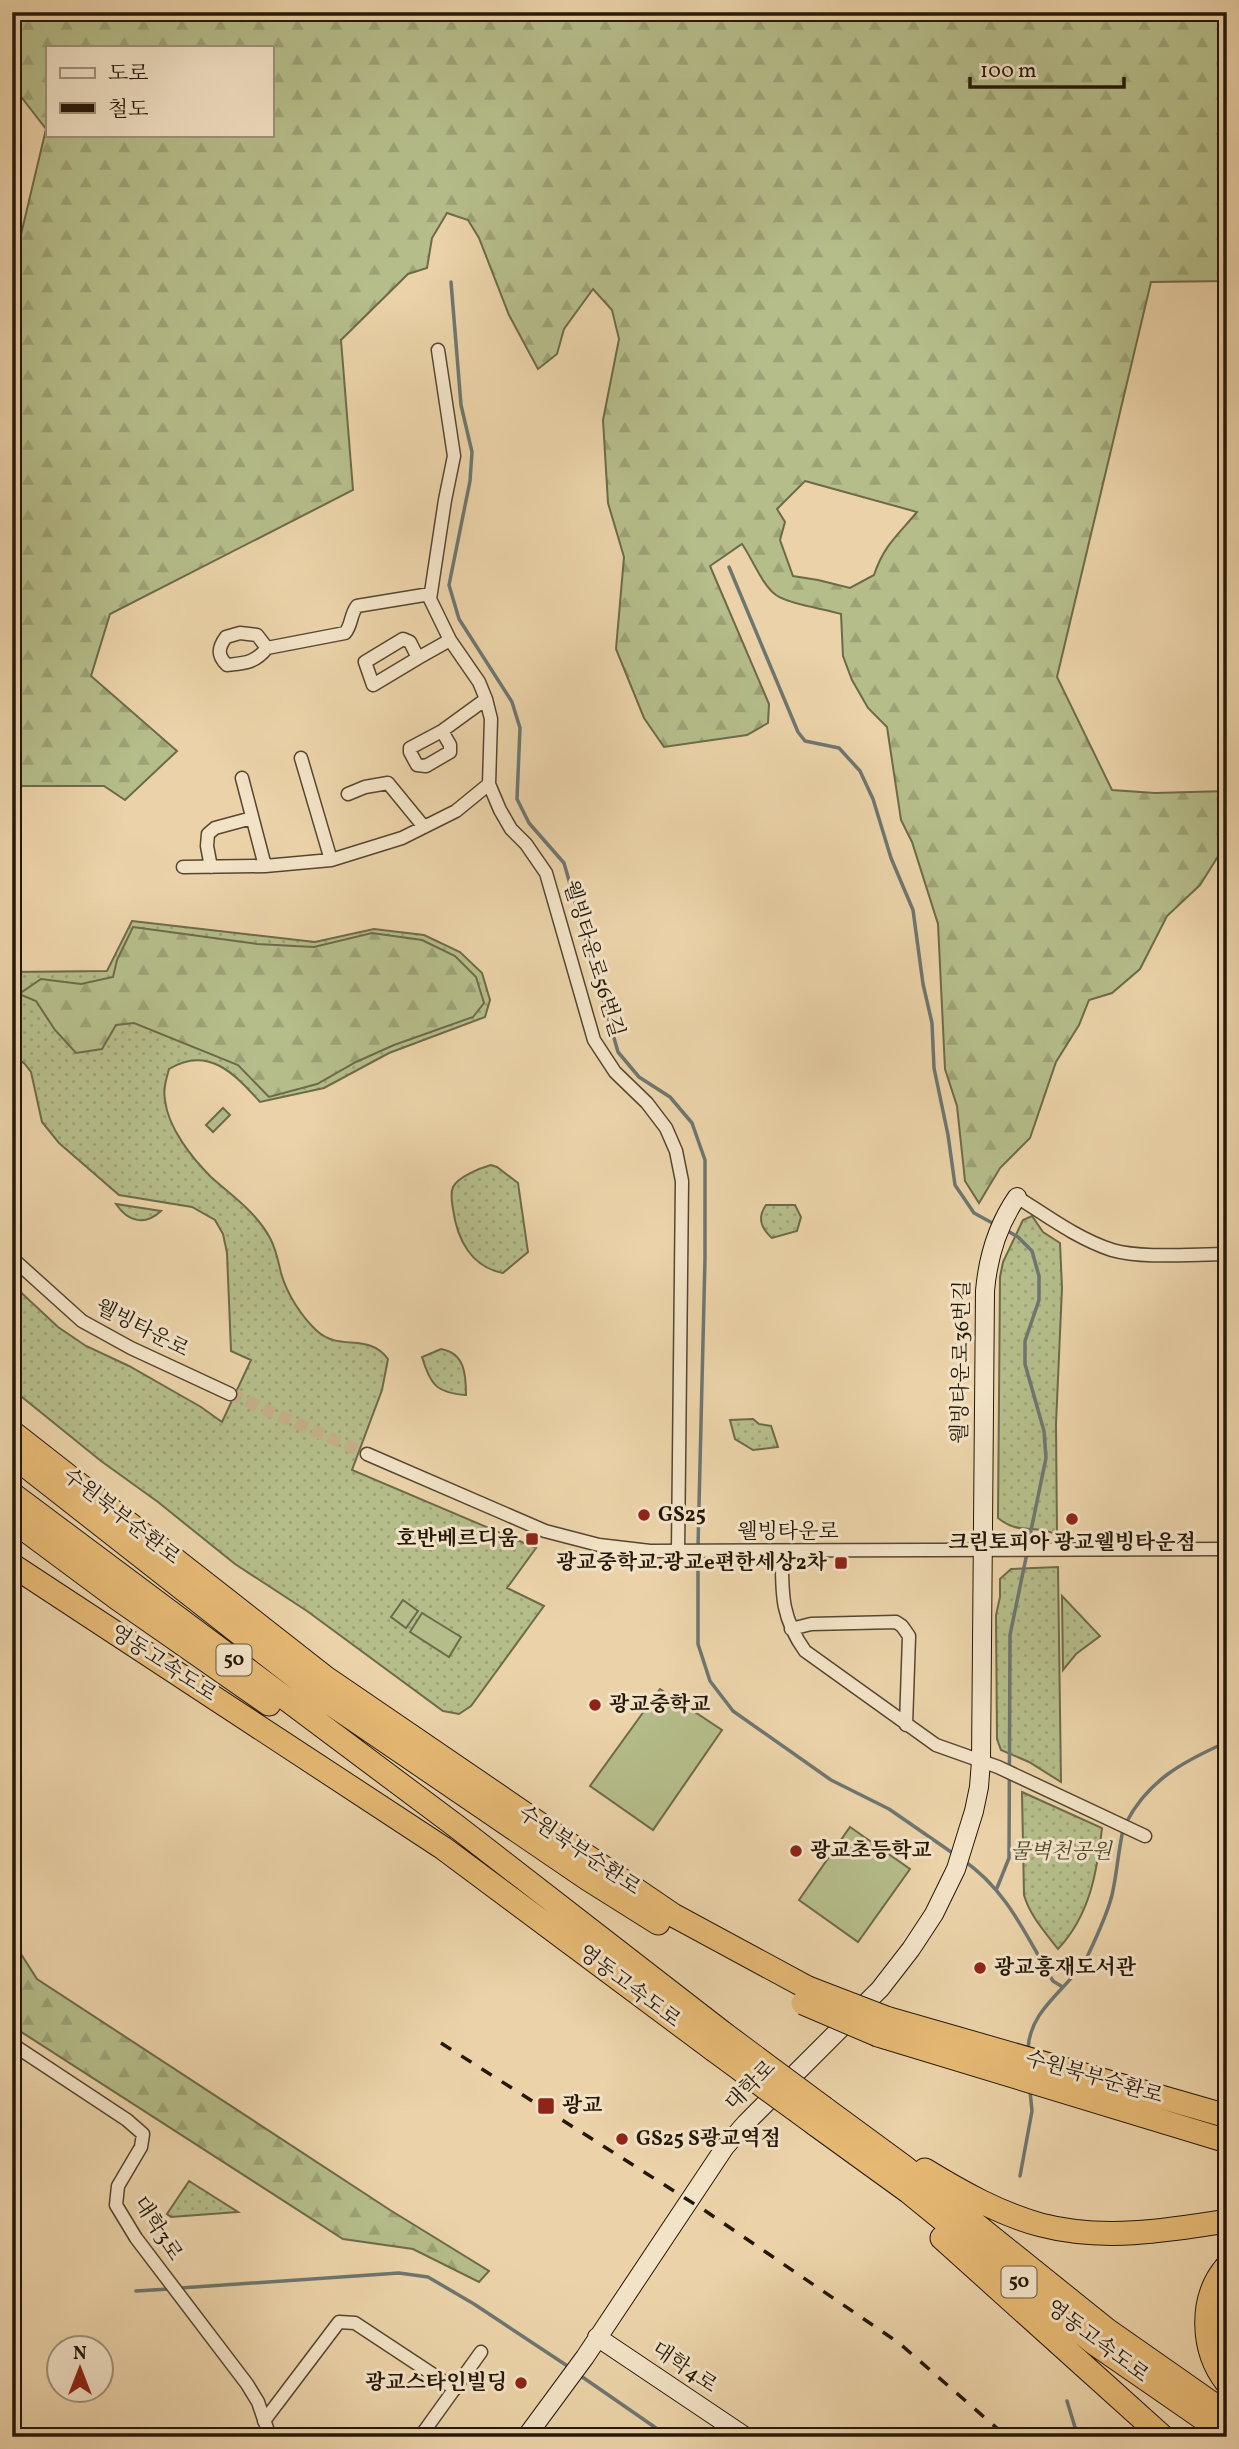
<svg xmlns="http://www.w3.org/2000/svg" width="1239" height="2449" font-family="Vollkorn,'Noto Serif KR',serif">
  <style>
    .grass { fill: url(#grass-dots); stroke: #6d6a4a; stroke-width: 2 }
    .forest { fill: url(#forest-firs); stroke: #6d6a4a; stroke-width: 2; fill-rule: evenodd }
    .garden { fill: #b5bd8a; stroke: #6d6a4a; stroke-width: 2 }
    .lines { fill: none; stroke-linecap: round; stroke-linejoin: round }
    .stream { stroke: #6e7670; stroke-width: 3.5 }
    .street-tunnel { stroke: #c3ad88; stroke-width: 12; stroke-dasharray: 12 6; stroke-linecap: butt }
    .street-casing { stroke: #564631; stroke-width: 15 }
    .secondary-casing { stroke: #251809; stroke-width: 20 }
    .highway-casing { stroke: #251809; stroke-width: 25 }
    .street { stroke: #f2e2c6; stroke-width: 12 }
    .secondary { stroke: #f2e2c6; stroke-width: 18 }
    .highway { stroke: #e6b974; stroke-width: 23 }
    .rail { stroke: #251809; stroke-width: 3.5; stroke-dasharray: 12 12; stroke-linecap: butt }
    .highway-bridge-casing { stroke: #251809; stroke-width: 25; stroke-linecap: butt }
    .highway-bridge { stroke: #e6b974; stroke-width: 23 }
    .poi-dot { fill: #8f2418; stroke: #f2e2c6; stroke-width: 2.5 }
    .labels { text-anchor: middle; dominant-baseline: central; stroke-width: 6; stroke-linejoin: round; paint-order: stroke }
    .shield { fill: #f2e2c6; stroke: #625542; stroke-width: 2 }
    .shield-label { font-size: 19px; font-weight: bold; fill: #251809 }
    .street-label { font-size: 21px; fill: #251809; stroke: #f2e2c6 }
    .poi-label { font-size: 21px; font-weight: bold; fill: #251809; stroke: #f2e2c6; text-anchor: start }
    .park-label { font-size: 21px; font-style: italic; fill: #504a30; stroke: #f2e2c6 }
  </style>
  <defs>
    <pattern id="grass-dots" width="8" height="8" patternUnits="userSpaceOnUse" patternTransform="scale(1.75)"><rect width="8" height="8" fill="#b5bd8a"/><path d="M2 2h.1M6 6h.1" fill="none" stroke="#9ca276" stroke-width="1.8" stroke-linecap="round"/></pattern>
    <pattern id="forest-firs" width="22" height="20" patternUnits="userSpaceOnUse" patternTransform="scale(1.75)"><rect width="22" height="20" fill="#b5bd8a"/><path d="M5 1l3.5 6h-7zM16 11l3.5 6h-7z" fill="#9ca276"/></pattern>
  </defs>
  <rect width="100%" height="100%" fill="#ebd2a8"/>
  <filter id="stains"><feTurbulence type="fractalNoise" baseFrequency=".00286" numOctaves="4"/><feColorMatrix values="0 0 0 0 .2 0 0 0 0 .09 0 0 0 0 .02 0 0 0 .5 -.17"/></filter>
  <radialGradient id="worn" r=".72"><stop offset=".6" stop-color="#630" stop-opacity="0"/><stop offset="1" stop-color="#630" stop-opacity=".3"/></radialGradient>
  <!-- grass -->
  <path class="grass" d="M 132,921 L 315,942 L 374,929 L 424,935 L 460,952 L 482,973 L 490,1000 L 485,1017 L 389,1053 L 324,1088 L 260,1102 C 235,1074 208,1045 169,1069 C 166,1080 163,1089 165,1100 C 168,1128 192,1158 211,1177 C 232,1196 256,1212 270,1238 C 276,1249 278,1260 281,1273 C 287,1294 301,1316 317,1331 C 340,1352 368,1332 388,1359 L 382,1390 L 352,1470 L 536,1548 L 507,1588 L 544,1606 L 471,1706 L 459,1714 L 443,1711 L 307,1611 L 235,1564 L 158,1502 L 101,1461 L 12,1389 L 12,1284 L 58,1327 L 86,1346 L 129,1366 L 201,1407 L 222,1422 L 251,1360 L 231,1351 L 227,1253 L 223,1234 L 215,1220 L 192,1207 L 119,1195 L 59,1143 L 42,1122 L 31,1072 L 24,1063 L 12,1057 L 12,972 L 107,971 Z
    M 491,1165 L 497,1167 L 518,1183 L 528,1252 L 503,1273 C 471,1267 457,1239 453,1209 C 452,1202 450,1194 453,1187 C 458,1177 480,1168 491,1165 Z
    M 116,1204 L 161,1211 C 145,1226 128,1222 116,1204 Z
    M 766,1205 L 795,1205 L 801,1217 L 797,1231 L 772,1238 C 761,1228 757,1218 766,1205 Z
    M 1032,1216 L 1043,1232 L 1060,1243 L 1062,1288 L 1056,1424 L 1057,1535 C 1033,1523 1020,1536 998,1518 L 1000,1277 L 1003,1262 L 1023,1220 Z
    M 441,1349 C 465,1353 466,1375 466,1395 C 436,1393 430,1384 422,1357 Z
    M 753,1419 L 759,1424 L 771,1426 L 778,1447 L 753,1450 L 735,1439 L 730,1420 Z
    M 1058,1567 L 1061,1782 L 1029,1762 L 1001,1750 L 997,1739 L 996,1615 L 1000,1597 L 1000,1579 L 1011,1569 Z
    M 1062,1596 L 1100,1636 L 1076,1654 L 1063,1670 Z
    M 1022,1792 L 1102,1828 C 1097,1872 1090,1915 1058,1949 C 1045,1932 1030,1916 1024,1895 Z
    M 189,2181 L 238,2212 L 171,2217 L 167,2214 Z"/>
  <!-- forest -->
  <path class="forest" d="M 12,12 L 1227,12 L 1227,281 L 1151,282 L 1057,677 L 1112,790 L 1155,793 L 1227,791 L 1227,842 L 1200,885 L 1167,916 L 1140,969 L 1112,993 L 1089,1000 L 1079,1025 L 1056,1062 L 1030,1138 L 1000,1168 L 979,1203 L 965,1181 L 957,1106 L 945,1069 L 938,924 L 912,842 L 901,820 L 887,727 L 868,708 L 852,680 L 843,656 L 841,614 C 825,609 788,604 776,595 C 762,585 752,558 742,544 L 710,566 L 769,704 L 768,723 L 747,735 L 664,747 L 644,718 L 616,649 L 624,557 L 608,503 L 603,420 L 619,339 L 612,310 L 593,289 L 564,329 L 557,354 L 538,369 L 509,315 L 479,238 L 468,220 L 447,213 L 432,238 L 427,268 L 408,274 L 341,340 L 353,490 L 110,614 L 91,676 L 177,751 L 125,800 L 104,786 L 12,786 L 12,257 L 19,243 L 46,129 L 12,85 ZM 47,47 L 271,47 L 271,135 L 47,135 ZM 805,481 L 917,512 C 898,535 884,545 874,575 L 850,588 L 818,580 L 793,576 L 780,540 L 785,522 L 777,509 Z
    M 133,927 L 257,944 L 314,947 L 372,933 L 422,940 L 455,956 L 476,977 L 484,1003 L 473,1017 L 394,1045 L 356,1062 L 317,1084 L 269,1097 L 238,1065 L 134,1023 L 116,1025 L 102,1049 L 76,1053 L 55,1030 L 36,1001 L 19,994 L 41,979 L 81,984 L 113,977 L 117,960 Z
    M 12,1940 L 37,1979 L 390,2210 L 489,2271 L 479,2282 L 413,2249 L 343,2239 L 12,2026 Z"/>
  <!-- garden -->
  <path class="garden" d="M 223,1108 L 230,1115 L 213,1132 L 206,1125 Z
    M 403,1600 L 418,1611 L 406,1628 L 391,1617 Z
    M 422,1613 L 461,1637 L 449,1657 L 410,1632 Z
    M 660,1689 L 722,1730 L 653,1830 L 590,1786 Z
    M 850,1827 L 910,1869 L 858,1942 L 799,1900 Z"/>
  <g class="lines">
    <!-- stream -->
    <path class="stream" d="M 451,282 L 461,405 L 472,452 L 470,481 L 449,585 L 459,619 L 512,702 L 520,728 L 517,799 L 529,823 L 564,863 L 618,1052 L 639,1077 L 670,1097 L 692,1123 L 705,1160 L 705,1259 L 698,1547
      M 729,567 L 798,732 L 805,741 L 839,748 L 860,771 L 873,799 L 891,858 L 913,910 L 923,984 L 932,1023 L 934,1068 L 948,1135 L 955,1185 L 974,1213 L 996,1225
      M 1006,1230 L 1018,1237 L 1032,1251 L 1039,1276 L 1039,1300 L 1025,1341 L 1025,1364 L 1044,1431 L 1046,1458 L 1028,1545
      M 698,1555 L 698,1644 L 710,1681 L 733,1711 L 831,1780 L 889,1809 L 954,1854
      M 1126,1823 C 1148,1780 1184,1761 1227,1742
      M 963,1860 C 1008,1891 1026,1936 1053,1981 L 1061,1986
      M 997,1888 L 1009,1858 L 1010,1635 L 1027,1553
      M 1028,2049 C 1030,2007 1070,1989 1088,1955 C 1097,1936 1107,1915 1112,1895 C 1117,1874 1118,1852 1123,1830
      M 1020,2176 L 1032,2111 L 1030,2091
      M 180,2288 L 399,2273 L 428,2277 L 474,2304 L 569,2367
      M 136,2291 L 169,2289
      M 578,2374 L 669,2437
      M 1067,2401 L 1078,2437"/>
    <!-- street-tunnel -->
    <path class="street-tunnel" d="M 230,1394 L 367,1454"/>
    <!-- street casing -->
    <g class="street-casing">
      <path id="street" d="M 438,350 L 454,456 L 445,500 L 430,599 L 450,640 L 479,682 L 486,699 L 491,719 L 489,784 L 500,810 L 511,829 L 526,844 L 546,873 L 594,1040 L 615,1072 L 647,1103 L 666,1128 L 676,1151 L 682,1181 L 678,1552
        M 403,639 L 410,642 L 418,658 L 373,685 L 365,662 Z
        M 267,648 C 255,663 245,663 227,665 C 217,655 218,648 226,637 L 240,633 L 257,635 L 267,648 L 345,633 C 352,625 350,615 357,606 L 430,594
        M 418,658 L 450,640
        M 442,731 L 450,745 L 450,752 L 426,766 L 417,765 L 410,752 L 410,748 L 442,731 L 486,699
        M 301,758 L 331,860
        M 242,778 L 265,866
        M 348,794 L 365,787 L 388,783 L 424,827
        M 183,867 L 265,866 L 331,860 L 402,838 L 456,811 L 489,784
        M 211,867 L 207,846 L 208,834 L 215,828 L 252,818
        M 1017,1197 C 1047,1216 1078,1239 1112,1250 C 1143,1259 1193,1254 1227,1254
        M 12,1258 L 82,1321 L 131,1348 L 230,1394
        M 367,1454 L 545,1531 L 599,1545 L 650,1551 L 1227,1549
        M 782,1551 C 782,1591 780,1616 805,1651 L 936,1745 L 998,1767 L 1145,1836
        M 791,1629 L 811,1624 L 896,1622 L 902,1626 L 909,1636 L 906,1725
        M 12,2044 L 127,2120 L 143,2134 L 141,2147 L 118,2186 L 116,2205 L 136,2238 L 247,2384 L 258,2402 L 270,2437
        M 264,2421 L 339,2322 L 355,2323 L 455,2389
        M 420,2437 L 481,2352"/>
    </g>
    <!-- secondary casing -->
    <g class="secondary-casing">
      <path id="secondary" d="M 597,2337 L 746,2437
        M 526,2437 L 585,2357 L 725,2147 L 746,2123 L 880,1989 L 911,1949 L 934,1914 L 956,1869 L 974,1811 L 979,1787 L 981,1761 L 985,1291 C 988,1256 997,1226 1017,1197"/>
    </g>
    <!-- highway casing -->
    <g class="highway-casing">
      <path id="highway" d="M 12,1432 L 326,1678 L 673,1915 L 808,1988
        M 12,1455 L 321,1697 L 588,1879 L 658,1923
        M 12,1494 L 456,1826 L 723,2033
        M 12,1520 L 117,1598 L 269,1704
        M 12,1565 L 443,1848 L 714,2050
        M 886,2018 L 1227,2116
        M 878,2035 L 1227,2141
        M 824,2108 L 903,2166 L 1107,2330 L 1227,2414
        M 815,2124 L 909,2192 L 1094,2343 L 1227,2435
        M 925,2170 C 961,2192 1000,2214 1041,2225 C 1102,2241 1165,2231 1227,2221
        M 942,2238 L 1163,2437
        M 1227,2266 C 1199,2298 1201,2350 1227,2383"/>
    </g>
    <!-- street -->
    <use href="#street" class="street"/>
    <!-- secondary -->
    <use href="#secondary" class="secondary"/>
    <!-- highway -->
    <use href="#highway" class="highway"/>
    <!-- rail -->
    <path class="rail" d="M 441,2043 L 707,2212 L 899,2343 L 1007,2437"/>
    <!-- highway-bridge casing -->
    <g class="highway-bridge-casing">
      <path id="highway-bridge" d="M 808,1988 L 886,2018
        M 803,2003 L 878,2035
        M 723,2033 L 824,2108
        M 714,2050 L 815,2124"/>
    </g>
    <!-- highway-bridge -->
    <use href="#highway-bridge" class="highway-bridge"/>
  </g>
  <!-- markers -->
  <g class="poi-dot">
    <circle cx="644" cy="1515" r="7"/>
    <circle cx="1072" cy="1519" r="7"/>
    <rect x="525" y="1532" width="14" height="14" rx="3.5"/>
    <rect x="834" y="1556" width="14" height="14" rx="3.5"/>
    <circle cx="595" cy="1705" r="7"/>
    <circle cx="796" cy="1851" r="7"/>
    <circle cx="980" cy="1968" r="7"/>
    <rect x="537" y="2097" width="18" height="18" rx="3.5"/>
    <circle cx="622" cy="2139" r="7"/>
    <circle cx="521" cy="2383" r="7"/>
  </g>
  <g class="labels">
    <!-- shield labels -->
    <g class="shield">
      <rect x="216.5" y="1644.5" width="35" height="31" rx="5"/>
      <rect x="1001.5" y="2266.5" width="35" height="31" rx="5"/>
    </g>
    <g class="shield-label">
      <text x="234" y="1660">50</text>
      <text x="1019" y="2282">50</text>
    </g>
    <!-- street labels -->
    <g class="street-label">
      <text transform="translate(593 959) rotate(73)">웰빙타운로56번길</text>
      <text transform="translate(142 1329) rotate(27)">웰빙타운로</text>
      <text transform="translate(962 1362) rotate(-89)">웰빙타운로36번길</text>
      <text transform="translate(121 1517) rotate(38)">수원북부순환로</text>
      <text x="788" y="1532">웰빙타운로</text>
      <text transform="translate(163 1664) rotate(33)">영동고속도로</text>
      <text transform="translate(579 1851) rotate(34)">수원북부순환로</text>
      <text transform="translate(629 1987) rotate(37)">영동고속도로</text>
      <text transform="translate(1094 2078) rotate(16)">수원북부순환로</text>
      <text transform="translate(751 2086) rotate(-45)">대학로</text>
      <text transform="translate(157 2229) rotate(57)">대학3로</text>
      <text transform="translate(1097 2342) rotate(37)">영동고속도로</text>
      <text transform="translate(684 2368) rotate(34)">대학4로</text>
    </g>
    <!-- poi labels -->
    <g class="poi-label">
      <text x="658" y="1515">GS25</text>
      <text x="518" y="1539" text-anchor="end">호반베르디움</text>
      <text x="1072" y="1543" text-anchor="middle">크린토피아 광교웰빙타운점</text>
      <text x="827" y="1563" text-anchor="end">광교중학교.광교e편한세상2차</text>
      <text x="609" y="1705">광교중학교</text>
      <text x="810" y="1851">광교초등학교</text>
      <text x="994" y="1968">광교홍재도서관</text>
      <text x="562" y="2106">광교</text>
      <text x="636" y="2139">GS25 S광교역점</text>
      <text x="507" y="2383" text-anchor="end">광교스타인빌딩</text>
    </g>
    <!-- park labels -->
    <g class="park-label">
      <text x="1061" y="1852">물벽천공원</text>
    </g>
  </g>
  <!-- margin -->
  <rect width="1239" height="2449" fill="none" stroke="#ebd2a8" stroke-width="42"/>
  <rect x="14" y="14" width="1211" height="2421" fill="none" stroke="#251809" stroke-width="3.5"/>
  <rect x="21" y="21" width="1197" height="2407" fill="none" stroke="#251809" stroke-width="2"/>
  <!-- legend -->
  <rect x="46" y="46" width="228" height="91" fill="#f2e2c6" stroke="#a0917a" stroke-width="2"/>
  <rect x="60" y="68" width="35" height="10" fill="#f2e2c6" stroke="#a0917a" stroke-width="2"/>
  <text x="108" y="80" font-size="21" fill="#251809">도로</text>
  <rect x="60" y="103" width="35" height="10" fill="#251809" stroke="#a0917a" stroke-width="2"/>
  <text x="108" y="116" font-size="21" fill="#251809">철도</text>
  <!-- north arrow -->
  <g transform="translate(80 2369)"><circle r="33" fill="#f2e2c6" stroke="#a0917a" stroke-width="2"/>
  <path d="M0-5L12 26L0 18L-12 26Z" fill="#8f2418"/>
  <text y="-10" font-size="19" font-weight="bold" text-anchor="middle" fill="#251809">N</text>
  </g>
  <!-- scale -->
  <path d="M970 77v10h154v-10" fill="none" stroke="#251809" stroke-width="3.5"/>
  <text x="980" y="77" font-size="21" fill="#251809" stroke="#f2e2c6" stroke-width="5" paint-order="stroke">100 m</text>
  <rect width="100%" height="100%" filter="url(#stains)"/>
  <rect width="100%" height="100%" fill="url(#worn)"/>
</svg>
